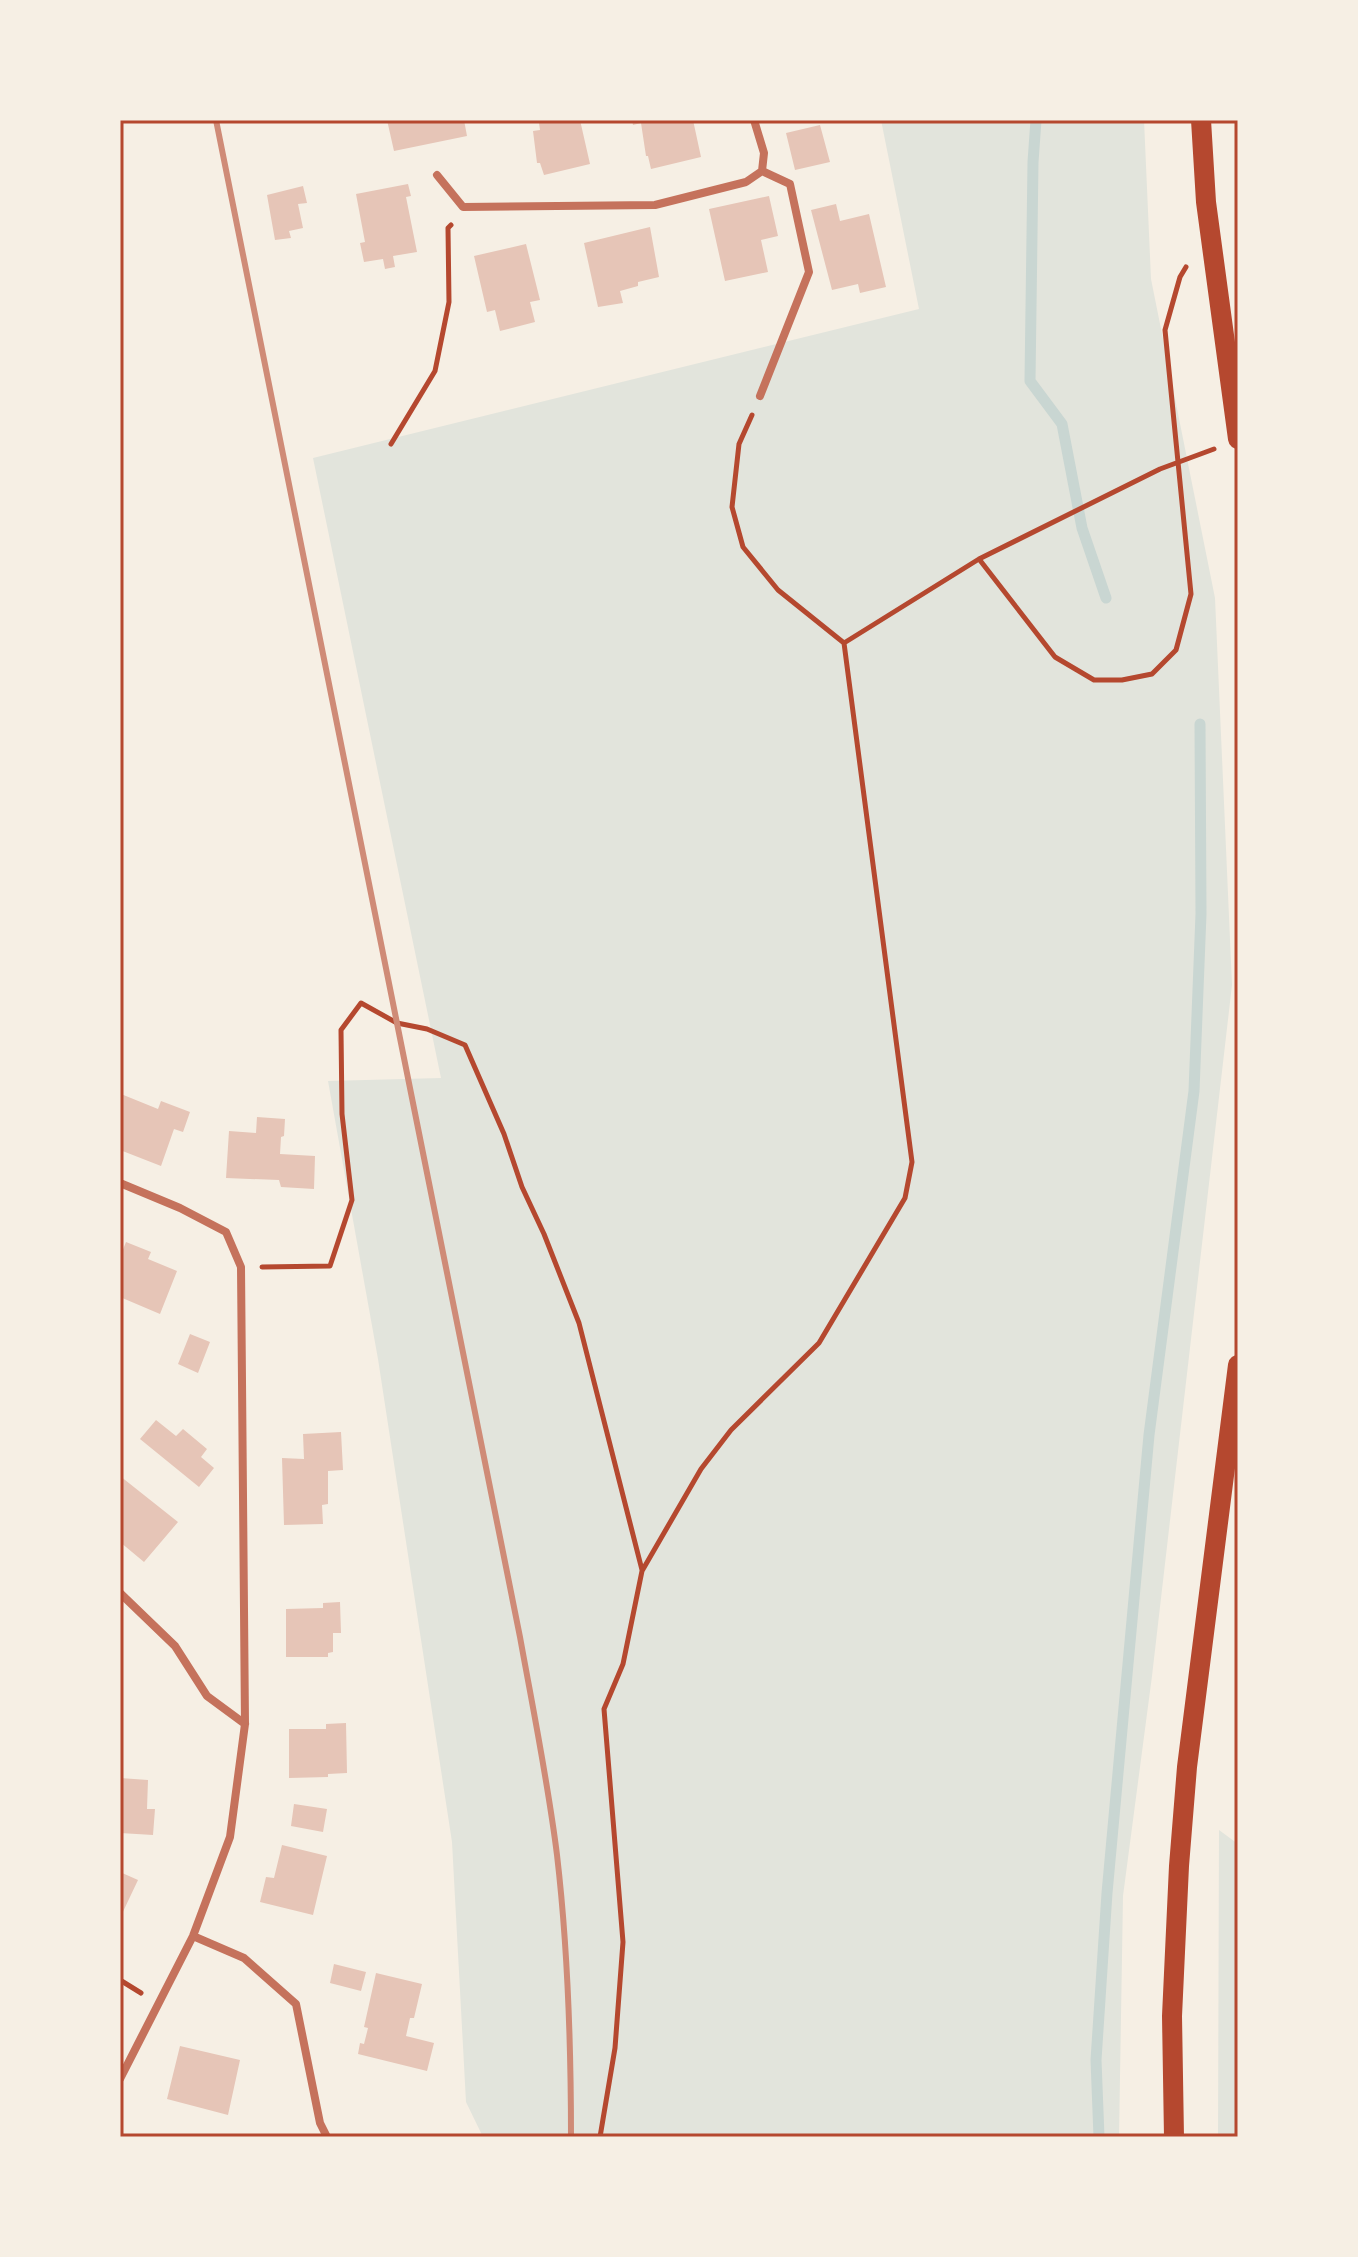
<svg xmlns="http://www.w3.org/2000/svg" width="1358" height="2257" font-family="'Roboto Serif',serif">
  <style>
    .green { fill: #e2e4dc }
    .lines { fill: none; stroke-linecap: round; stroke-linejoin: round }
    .stream { stroke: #c9d6d2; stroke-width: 11 }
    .building { fill: #e6c5b7 }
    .path { stroke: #b5482f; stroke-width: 5 }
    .minor { stroke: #c5725c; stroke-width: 8 }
    .primary { stroke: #b5482f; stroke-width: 20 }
    .rail { stroke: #cf8b77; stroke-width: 6 }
    .neatline { fill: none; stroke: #b5482f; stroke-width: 3 }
  </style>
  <rect width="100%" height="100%" fill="#f6efe4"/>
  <!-- green -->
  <path class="green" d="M 881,120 L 1144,120 L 1151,279 L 1215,598 L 1232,985 L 1152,1676 L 1123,1896 L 1119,2137 L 483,2137 L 466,2102 L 452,1842 L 378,1359 L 328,1081 L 441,1078 L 313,458 L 919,309 Z
    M 1219,1830 L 1238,1844 L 1238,2137 L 1218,2137 Z"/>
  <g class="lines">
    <!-- stream -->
    <path class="stream" d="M 1036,120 L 1033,162 L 1030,381 L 1062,424 L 1082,528 L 1106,598
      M 1099,2137 L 1096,2060 L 1107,1893 L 1149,1435 L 1194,1091 L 1201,914 L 1200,724"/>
  </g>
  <!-- building -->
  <path class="building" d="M 387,120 L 464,120 L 467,136 L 394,151 Z
    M 550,120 L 571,120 L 572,122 L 580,120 L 590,164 L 544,175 L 540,163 L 537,163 L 533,131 L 540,130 L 539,123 Z
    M 632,120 L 693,120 L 701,157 L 651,169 L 648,156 L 646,156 L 641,123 L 633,125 Z
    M 820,125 L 830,162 L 795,170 L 786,133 Z
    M 408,184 L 411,196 L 406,197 L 417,252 L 393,256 L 395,267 L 385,269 L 383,259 L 364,262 L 360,243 L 365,242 L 356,194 Z
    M 303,186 L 307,203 L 298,204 L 303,228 L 289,231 L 291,238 L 275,240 L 267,195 Z
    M 769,196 L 778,236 L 761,240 L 768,272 L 725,281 L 709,209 Z
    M 836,204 L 840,221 L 869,214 L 886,287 L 860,293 L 858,284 L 832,290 L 811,210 Z
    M 650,227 L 659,277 L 638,282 L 638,286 L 620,291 L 623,303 L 598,307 L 584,243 Z
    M 526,244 L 540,300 L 530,302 L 535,322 L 500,331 L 495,310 L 487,312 L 474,256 Z
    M 121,1094 L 158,1109 L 161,1101 L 190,1112 L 183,1132 L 174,1129 L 161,1166 L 120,1150 L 123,1136 L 120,1134 Z
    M 257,1117 L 285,1119 L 284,1136 L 281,1137 L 280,1154 L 315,1156 L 314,1189 L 281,1187 L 279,1180 L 226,1178 L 229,1131 L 256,1133 Z
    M 126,1242 L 151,1252 L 148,1259 L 177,1271 L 160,1314 L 120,1297 L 120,1257 Z
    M 190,1334 L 210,1342 L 198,1373 L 178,1364 Z
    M 156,1420 L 176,1436 L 183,1429 L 207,1449 L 201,1457 L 214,1468 L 199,1487 L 140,1439 Z
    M 341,1432 L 343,1470 L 328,1471 L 328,1504 L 322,1505 L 323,1524 L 284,1525 L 282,1458 L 304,1459 L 303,1434 Z
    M 120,1476 L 178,1522 L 144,1562 L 120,1542 Z
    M 340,1602 L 341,1633 L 333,1633 L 333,1652 L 328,1653 L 328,1657 L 286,1657 L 286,1609 L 323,1608 L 323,1603 Z
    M 346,1723 L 347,1773 L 328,1774 L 328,1777 L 289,1778 L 289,1729 L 326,1729 L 326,1724 Z
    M 120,1778 L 148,1780 L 147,1809 L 155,1809 L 153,1835 L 120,1833 Z
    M 294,1804 L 327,1809 L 323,1832 L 291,1826 Z
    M 282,1845 L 327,1856 L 313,1915 L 260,1902 L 266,1877 L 274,1878 Z
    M 120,1872 L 138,1880 L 120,1918 Z
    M 334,1964 L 366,1972 L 361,1991 L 330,1983 Z
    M 376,1973 L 422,1984 L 414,2018 L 410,2018 L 406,2036 L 434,2043 L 427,2071 L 358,2054 L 360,2043 L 364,2044 L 368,2028 L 364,2027 Z
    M 180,2046 L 240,2060 L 228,2115 L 167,2099 Z"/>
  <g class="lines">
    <!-- path -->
    <path class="path" d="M 391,444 L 435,371 L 449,302 L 448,228 L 451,225
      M 979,559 L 1055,657 L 1094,680 L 1122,680 L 1152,674 L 1176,650 L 1191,594 L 1165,330 L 1180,277 L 1186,267
      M 844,643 L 979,559 L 1160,469 L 1214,449
      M 262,1267 L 330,1266 L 352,1200 L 342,1114 L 341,1030 L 361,1003 L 397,1023 L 427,1029 L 465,1045 L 504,1134 L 522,1187 L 544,1234 L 579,1323 L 642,1570
      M 120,1980 L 141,1993
      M 600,2137 L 615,2048 L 623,1942 L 604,1709 L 623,1664 L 642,1571 L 701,1469 L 731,1430 L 819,1343 L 905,1198 L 912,1162 L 844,643 L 778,590 L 743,547 L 732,507 L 739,444 L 752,415"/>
    <!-- minor -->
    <path class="minor" d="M 437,175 L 463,207 L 655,205 L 746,182 L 762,171 L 764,153 L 754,120
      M 760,396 L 809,272 L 790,184 L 762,171
      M 120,1183 L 180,1208 L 226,1232 L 241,1267 L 245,1724 L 230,1837 L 193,1936 L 120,2079
      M 120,1593 L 175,1646 L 207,1696 L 245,1724
      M 193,1936 L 244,1958 L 296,2004 L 320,2123 L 327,2137"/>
    <!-- primary -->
    <path class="primary" d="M 1201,120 L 1206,202 L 1238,439
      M 1174,2137 L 1172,2016 L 1179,1866 L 1187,1767 L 1238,1365"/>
    <!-- rail -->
    <path class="rail" d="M 216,120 L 520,1637 C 533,1709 548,1782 557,1855 C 568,1949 571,2043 571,2137"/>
  </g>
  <!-- border -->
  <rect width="1358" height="2257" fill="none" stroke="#f6efe4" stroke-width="244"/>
  <rect x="122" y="122" width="1114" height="2013" class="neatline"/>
</svg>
